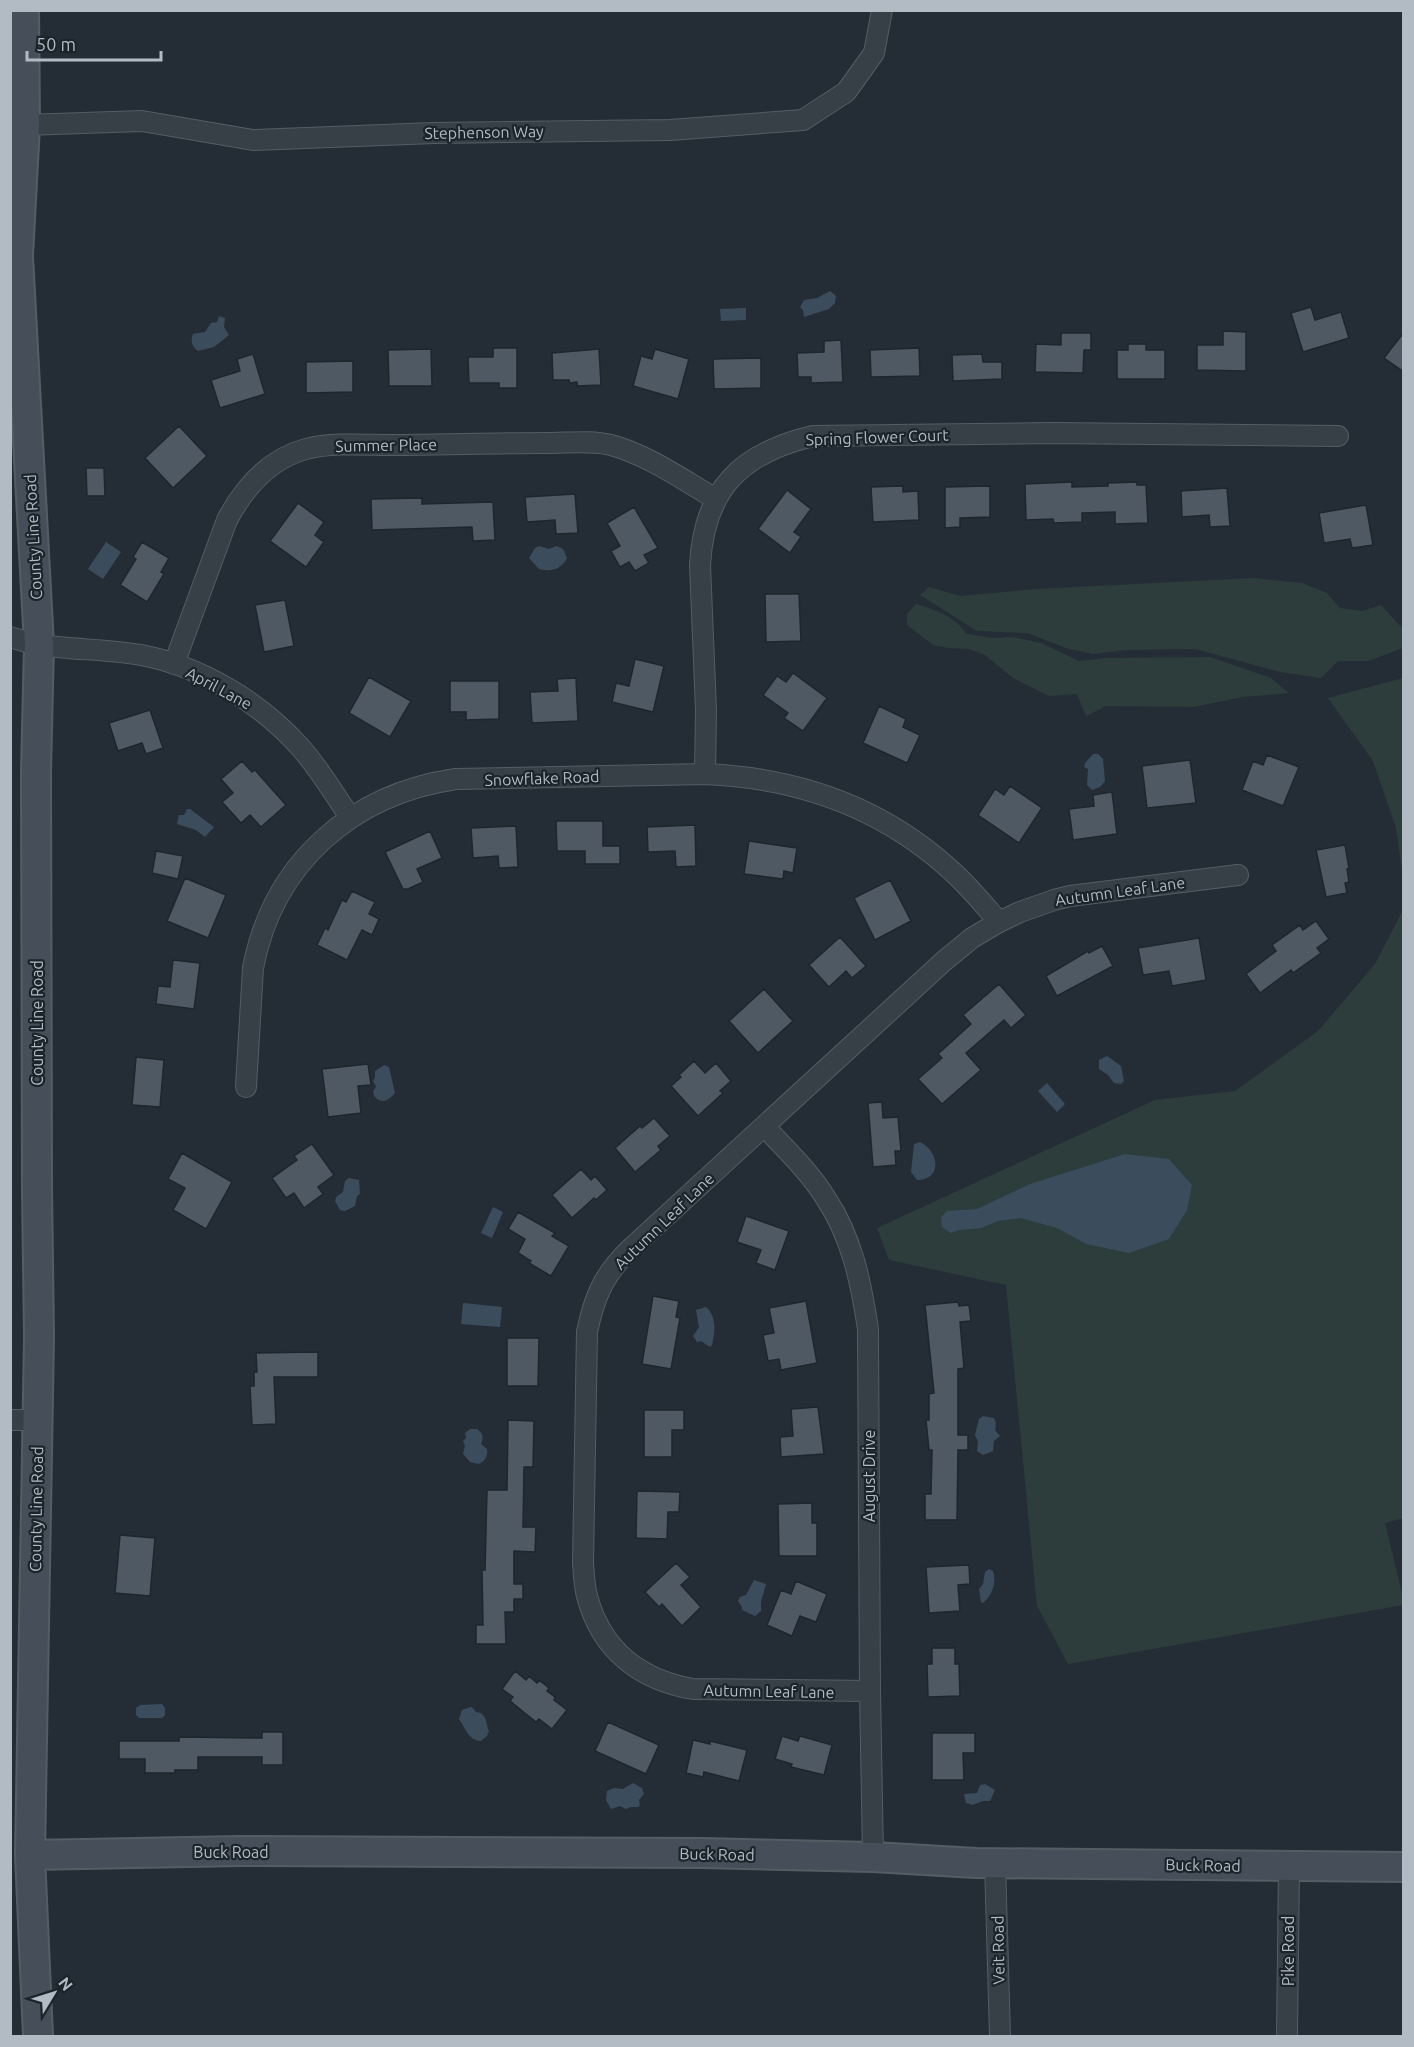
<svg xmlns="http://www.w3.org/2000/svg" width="1414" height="2047" font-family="Ubuntu,sans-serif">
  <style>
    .green { fill: #2c3d3c }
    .water { fill: #3b4c5d }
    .building { fill: #4f5964; stroke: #1e262d; stroke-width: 1.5 }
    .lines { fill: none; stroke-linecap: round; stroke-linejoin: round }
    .street-casing { stroke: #555d64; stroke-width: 22 }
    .secondary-casing { stroke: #555d64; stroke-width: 32 }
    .street { stroke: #373f47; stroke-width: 20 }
    .secondary { stroke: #464e59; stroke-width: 28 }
    .labels { text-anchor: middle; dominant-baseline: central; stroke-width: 4.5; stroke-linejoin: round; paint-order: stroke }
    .street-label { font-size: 16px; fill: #b2bac3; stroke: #1c242b }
  </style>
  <rect width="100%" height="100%" fill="#242d36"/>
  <!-- green -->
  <path class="green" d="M 1253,578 L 1302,583 L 1327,593 L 1340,608 L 1362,611 L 1381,605 L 1400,626 L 1403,627 L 1403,648 L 1368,661 L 1338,661 L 1321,678 L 1280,672 L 1195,649 L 1125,650 L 1093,654 L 1066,648 L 1027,633 L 977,631 L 920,595 L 929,587 L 960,596 L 1036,589 Z
    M 916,604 C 939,611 952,615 967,634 L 994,638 L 1012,637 L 1041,643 L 1079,661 L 1107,658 L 1210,657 L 1271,678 L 1289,693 L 1243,697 L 1193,707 L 1106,706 L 1086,716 L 1077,694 L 1049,696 L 1013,678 L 985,655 L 969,649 L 948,648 L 933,645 L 907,625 L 907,614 Z
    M 1403,678 L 1404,678 L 1403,878 L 1396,828 L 1373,761 L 1328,698 Z
    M 1403,910 L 1404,1518 L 1385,1523 L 1403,1597 L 1403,1605 L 1068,1664 L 1037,1606 L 1006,1285 L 889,1260 L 877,1228 L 1155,1100 L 1235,1091 L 1318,1031 L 1375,964 Z"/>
  <!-- water -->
  <path class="water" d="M 830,291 L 836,296 L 835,303 L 829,309 L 804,317 L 803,310 L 800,307 L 804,300 L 817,298 Z
    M 746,308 L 746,320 L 721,321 L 720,309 Z
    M 219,316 L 225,318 L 224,327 L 229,335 L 214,347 L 198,351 C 192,346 190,342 193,334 L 205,332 L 211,323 L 217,322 Z
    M 106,542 L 121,552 L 103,579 L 88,569 Z
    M 539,546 L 549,549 L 557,546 L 563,549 L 567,558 C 561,570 550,572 539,569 L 529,558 L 535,548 Z
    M 1093,754 L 1098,754 L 1103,759 L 1105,781 L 1100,787 L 1092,790 L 1087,785 L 1088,769 L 1084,767 L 1085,763 Z
    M 187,809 L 190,809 L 214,827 L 205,837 L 196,830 L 177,824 L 179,815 L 184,815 Z
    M 1107,1056 L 1121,1066 L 1124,1081 L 1121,1084 L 1114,1083 L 1108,1075 L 1099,1069 L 1099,1060 Z
    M 384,1065 L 389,1067 L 395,1093 C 388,1101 382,1105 374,1096 L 373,1091 L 376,1087 L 373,1081 L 375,1077 L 375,1071 Z
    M 1047,1083 L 1065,1104 L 1057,1112 L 1038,1091 Z
    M 920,1142 C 940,1152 942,1180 917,1180 L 911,1172 L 914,1144 Z
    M 1125,1154 L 1169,1159 L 1192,1185 L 1187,1210 L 1169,1239 L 1129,1253 L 1086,1244 L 1057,1228 L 1021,1218 L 998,1221 L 981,1228 L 959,1230 L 951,1233 L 942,1227 L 941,1217 L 947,1211 L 977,1209 L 1030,1184 Z
    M 349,1178 L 359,1180 L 360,1194 L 357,1196 L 355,1206 L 345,1211 L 340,1210 L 335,1201 L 336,1197 L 343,1192 L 345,1181 Z
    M 493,1207 L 503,1212 L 492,1238 L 481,1233 Z
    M 463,1303 L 502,1307 L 500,1327 L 461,1324 Z
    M 706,1307 C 717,1317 715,1332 712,1345 L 710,1347 L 701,1341 L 697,1342 L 693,1336 L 699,1327 L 696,1310 Z
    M 983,1416 L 994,1418 L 996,1423 L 995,1430 L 1000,1436 L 994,1441 L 993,1451 L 983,1455 L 977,1451 L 978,1442 L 975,1435 L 979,1419 Z
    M 470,1429 L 477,1429 C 483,1433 484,1437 481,1444 L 487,1449 C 488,1456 485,1462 478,1464 L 470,1462 L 463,1454 L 465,1446 L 463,1441 L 466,1438 L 465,1433 Z
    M 989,1569 L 993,1571 C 997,1583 992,1595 983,1603 L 981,1602 L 979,1589 L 983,1584 L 985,1572 Z
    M 754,1580 L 766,1584 L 761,1602 L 761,1611 L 755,1616 L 742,1610 L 742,1607 L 738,1601 L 740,1597 L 746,1595 Z
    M 162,1704 L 165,1708 L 165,1715 L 162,1718 L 139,1718 L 136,1715 L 136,1708 L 140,1705 Z
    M 471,1707 L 473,1708 L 476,1712 L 481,1713 C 487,1717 486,1725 489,1731 L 487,1736 L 481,1741 C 468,1740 466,1729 459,1719 L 462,1710 Z
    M 633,1783 L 642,1788 L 644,1794 L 639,1800 L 640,1805 L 638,1807 L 631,1807 L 626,1809 L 620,1806 L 611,1809 L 606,1800 L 607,1791 L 614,1788 L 623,1789 Z
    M 985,1784 L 995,1790 L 990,1801 L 983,1801 L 973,1805 L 966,1803 L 964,1794 L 977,1793 L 980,1785 Z"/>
  <!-- building -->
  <path class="building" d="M 1311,307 L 1315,320 L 1341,312 L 1349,338 L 1303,352 L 1291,313 Z
    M 1223,331 L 1246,332 L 1246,371 L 1197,370 L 1197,345 L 1223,345 Z
    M 1404,332 L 1404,372 L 1384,358 Z
    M 1061,333 L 1091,333 L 1091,350 L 1084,350 L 1083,373 L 1035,372 L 1036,344 L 1061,345 Z
    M 841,340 L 843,382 L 811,383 L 811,377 L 798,377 L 797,353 L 824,352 L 824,341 Z
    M 1128,344 L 1146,344 L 1146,350 L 1165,350 L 1165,379 L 1117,379 L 1117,350 L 1128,350 Z
    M 493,348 L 517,348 L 517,388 L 499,388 L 499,383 L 469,383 L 468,357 L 493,357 Z
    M 919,348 L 920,376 L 871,377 L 870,350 Z
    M 431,349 L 432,386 L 389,386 L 388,350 Z
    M 599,349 L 601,385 L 577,386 L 577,382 L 570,383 L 569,380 L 553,380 L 552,353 Z
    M 655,349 L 689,359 L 678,399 L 633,386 L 641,356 L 652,359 Z
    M 253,354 L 265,394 L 220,408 L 211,380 L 240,371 L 237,359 Z
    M 982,354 L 983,362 L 1002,362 L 1002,379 L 953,381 L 952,355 Z
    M 761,358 L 761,388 L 714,389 L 713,359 Z
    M 353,361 L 353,392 L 306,393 L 306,362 Z
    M 179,426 L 207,456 L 173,488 L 145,458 Z
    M 86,468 L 104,468 L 105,496 L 87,496 Z
    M 1072,482 L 1072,487 L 1108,486 L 1108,483 L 1137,482 L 1137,485 L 1146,485 L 1148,523 L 1115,524 L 1115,512 L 1082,513 L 1082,522 L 1054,523 L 1053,519 L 1026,520 L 1025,484 Z
    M 903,486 L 903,492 L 918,491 L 919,520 L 873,522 L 871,487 Z
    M 990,486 L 990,517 L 960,518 L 960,527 L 945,528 L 945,487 Z
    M 1227,488 L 1230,526 L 1210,527 L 1209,515 L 1182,517 L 1181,491 Z
    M 787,490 L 811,509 L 794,532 L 801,537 L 790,553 L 758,529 Z
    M 575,494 L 578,533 L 556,534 L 555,520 L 527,522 L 525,497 Z
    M 422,498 L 422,504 L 493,502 L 495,540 L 473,541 L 472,527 L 372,530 L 371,499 Z
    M 298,503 L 324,522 L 315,535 L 324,542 L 306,567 L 270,541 Z
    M 1366,505 L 1373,545 L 1352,548 L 1350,539 L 1324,543 L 1319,513 Z
    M 634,507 L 658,548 L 644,555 L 649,563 L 635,571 L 629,562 L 620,567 L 611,551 L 620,546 L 607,523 Z
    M 142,542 L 169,558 L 161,572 L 164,574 L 147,602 L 120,585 L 136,559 L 133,557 Z
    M 765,594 L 799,594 L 801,641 L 766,642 Z
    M 285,600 L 294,646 L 264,652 L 255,605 Z
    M 635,659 L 664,666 L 653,712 L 612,702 L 616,683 L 629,686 Z
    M 793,673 L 827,698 L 803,731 L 784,718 L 788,713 L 763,695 L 777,676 L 786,682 Z
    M 369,677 L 411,701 L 390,737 L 349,713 Z
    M 576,678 L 578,721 L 532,723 L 530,692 L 558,691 L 557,679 Z
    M 450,681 L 499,681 L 499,719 L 466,720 L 466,712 L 450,712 Z
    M 879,706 L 906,719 L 903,727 L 920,735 L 907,763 L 863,743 Z
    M 150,710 L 163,748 L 146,754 L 142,743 L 118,751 L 109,723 Z
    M 1267,755 L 1299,767 L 1283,806 L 1242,790 L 1253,761 L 1263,765 Z
    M 1190,760 L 1196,803 L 1147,808 L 1142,766 Z
    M 242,761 L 252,772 L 255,770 L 286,805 L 261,827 L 250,815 L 241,823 L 222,802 L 233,793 L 221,779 Z
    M 1010,786 L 1042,808 L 1019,843 L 978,815 L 995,789 L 1004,795 Z
    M 1112,792 L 1117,834 L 1073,840 L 1069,809 L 1094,806 L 1093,795 Z
    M 556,821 L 603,821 L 603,846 L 620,846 L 620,864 L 585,864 L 585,851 L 557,851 Z
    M 695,825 L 696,866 L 676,867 L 675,851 L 648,852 L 647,827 Z
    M 516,826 L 518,867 L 499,868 L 498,856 L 473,858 L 471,828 Z
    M 430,831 L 442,858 L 417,869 L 423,882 L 408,889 L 403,889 L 385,852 Z
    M 749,841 L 797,848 L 793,873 L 784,871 L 783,879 L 744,874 Z
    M 1345,845 L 1349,868 L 1347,869 L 1349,882 L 1345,883 L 1347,893 L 1326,897 L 1316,850 Z
    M 156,851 L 183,856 L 178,879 L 152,873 Z
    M 185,878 L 226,895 L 208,938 L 167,921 Z
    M 890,880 L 911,921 L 875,940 L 854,898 Z
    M 352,891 L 375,902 L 369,914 L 379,919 L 372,935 L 362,930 L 347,960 L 317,945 L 325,928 L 328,930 L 342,900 L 346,902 Z
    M 1316,921 L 1329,939 L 1317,948 L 1321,953 L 1293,973 L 1291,970 L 1260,993 L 1246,974 L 1276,951 L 1272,945 L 1300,925 L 1303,930 Z
    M 840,937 L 866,966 L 852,978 L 846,971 L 829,987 L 809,965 Z
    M 1199,938 L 1206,980 L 1172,986 L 1169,971 L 1143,975 L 1138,948 Z
    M 1102,946 L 1113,966 L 1057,996 L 1046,976 L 1088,951 L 1089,953 Z
    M 173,960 L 200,963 L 194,1009 L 156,1004 L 158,986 L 170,987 Z
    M 999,984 L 1026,1015 L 1011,1028 L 1004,1020 L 966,1053 L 981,1070 L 942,1104 L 918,1079 L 942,1058 L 938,1054 L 971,1024 L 963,1015 Z
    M 764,989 L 793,1021 L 758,1053 L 729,1021 Z
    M 136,1057 L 164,1060 L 160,1107 L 132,1105 Z
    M 694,1061 L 705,1073 L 716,1063 L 731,1081 L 720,1091 L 723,1093 L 698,1116 L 671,1086 L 681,1077 L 679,1075 Z
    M 368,1064 L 371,1085 L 358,1086 L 361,1113 L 328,1117 L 322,1069 Z
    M 882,1102 L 883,1118 L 898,1117 L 901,1151 L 895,1151 L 896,1165 L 873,1167 L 868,1103 Z
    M 654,1118 L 670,1136 L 658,1146 L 661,1150 L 635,1172 L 615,1148 L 640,1126 L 642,1128 Z
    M 312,1144 L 334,1175 L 318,1187 L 323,1194 L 304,1208 L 294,1193 L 286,1198 L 272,1178 L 297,1160 L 294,1156 Z
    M 182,1153 L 232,1182 L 206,1229 L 173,1210 L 185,1188 L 168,1179 Z
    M 581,1169 L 591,1180 L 595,1176 L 607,1190 L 596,1200 L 594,1198 L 572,1218 L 552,1195 Z
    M 518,1212 L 555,1233 L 552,1236 L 569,1246 L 551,1276 L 529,1263 L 531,1261 L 518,1253 L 525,1239 L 508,1229 Z
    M 746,1216 L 789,1231 L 775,1270 L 756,1263 L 761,1250 L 737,1242 Z
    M 653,1296 L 679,1301 L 676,1317 L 680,1318 L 671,1369 L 642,1364 Z
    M 806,1301 L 817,1363 L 781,1370 L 779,1359 L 768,1361 L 763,1335 L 774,1333 L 769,1308 Z
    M 958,1302 L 959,1306 L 969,1305 L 971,1321 L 960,1322 L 964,1368 L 958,1369 L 958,1435 L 968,1435 L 968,1450 L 958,1450 L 957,1520 L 925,1520 L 925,1494 L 931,1494 L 932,1450 L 929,1450 L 926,1420 L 929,1420 L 929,1394 L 934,1393 L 925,1305 Z
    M 507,1338 L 539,1338 L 538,1386 L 507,1386 Z
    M 318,1352 L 318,1377 L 274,1377 L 276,1424 L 252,1425 L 250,1386 L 254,1386 L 254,1372 L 257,1372 L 256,1353 Z
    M 818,1407 L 824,1454 L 781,1457 L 780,1437 L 793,1436 L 791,1409 Z
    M 644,1410 L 684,1410 L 684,1430 L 672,1430 L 672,1457 L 644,1457 Z
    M 508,1420 L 534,1421 L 533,1467 L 524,1467 L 523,1527 L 536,1527 L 535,1552 L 514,1551 L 514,1584 L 523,1584 L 523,1599 L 514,1599 L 514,1612 L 505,1612 L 506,1644 L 476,1644 L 476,1625 L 483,1625 L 482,1570 L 485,1570 L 487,1490 L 507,1490 Z
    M 637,1491 L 680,1492 L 679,1512 L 668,1512 L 667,1539 L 636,1538 Z
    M 812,1503 L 812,1523 L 817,1523 L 817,1556 L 779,1556 L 778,1504 Z
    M 120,1535 L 155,1538 L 150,1596 L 115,1593 Z
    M 676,1563 L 690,1577 L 681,1585 L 701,1607 L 682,1626 L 662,1604 L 659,1607 L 645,1592 Z
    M 969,1565 L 970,1584 L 958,1585 L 960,1611 L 929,1613 L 926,1567 Z
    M 796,1581 L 827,1594 L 816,1622 L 800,1616 L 792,1636 L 767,1625 L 781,1590 L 791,1594 Z
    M 932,1648 L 955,1648 L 955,1664 L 959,1664 L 960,1696 L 928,1697 L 927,1664 L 932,1664 Z
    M 515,1671 L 526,1680 L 529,1676 L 537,1683 L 539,1680 L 549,1688 L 547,1691 L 555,1697 L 554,1700 L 567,1710 L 552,1729 L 539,1719 L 536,1722 L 510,1701 L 513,1697 L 502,1689 Z
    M 608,1722 L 659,1745 L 646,1774 L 595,1751 Z
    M 262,1732 L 283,1732 L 283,1765 L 262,1765 L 262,1757 L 198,1757 L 198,1770 L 175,1770 L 175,1773 L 145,1773 L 145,1759 L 119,1759 L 119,1741 L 179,1741 L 179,1737 L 262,1738 Z
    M 932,1733 L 975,1733 L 975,1753 L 963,1753 L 964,1780 L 932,1780 Z
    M 782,1736 L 798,1741 L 800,1736 L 832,1745 L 824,1775 L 791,1767 L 792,1764 L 775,1759 Z
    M 693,1740 L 710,1744 L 710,1741 L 747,1750 L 739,1781 L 704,1772 L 703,1777 L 686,1773 Z"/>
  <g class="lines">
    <!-- street casing -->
    <g class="street-casing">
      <path id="street" d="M 25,125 L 142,121 L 253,140 L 434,133 L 670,130 L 803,120 L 846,92 L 874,53 L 882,10
        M 10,637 C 21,640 31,644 41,645 C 74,650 108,649 141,655 C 200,666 260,702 300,747 C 319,768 334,794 350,817
        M 174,664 L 227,520 C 244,488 269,459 306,449 C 338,441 374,446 406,445 C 453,444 500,443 547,443 C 568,443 591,440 611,445 C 648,455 683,480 716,499
        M 705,774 L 706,710 L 700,565 C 704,489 741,453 813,436 L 1052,433 L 1338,436
        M 246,1087 L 253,968 C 273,863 352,794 456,779 L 705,774 C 800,778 885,808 955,874 C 971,889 985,906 999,922
        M 764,1126 C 785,1149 809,1171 825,1197 C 852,1237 861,1282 868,1329 L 870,1691 L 873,1857
        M 10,1420 L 38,1420
        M 870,1691 L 693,1689 C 640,1680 601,1650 587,1596 C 584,1585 584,1574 583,1563 L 587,1332 C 594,1298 603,1276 628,1251 L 944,961 L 972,938 L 999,922 L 1020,912 L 1054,900 L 1070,896 L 1238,875
        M 995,1863 L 1000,2036
        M 1287,2036 L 1289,1866"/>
    </g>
    <!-- secondary casing -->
    <g class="secondary-casing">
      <path id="secondary" d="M 24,10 L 25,125 L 18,256 L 39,645 L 36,771 L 37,1189 L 39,1337 L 30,1855 L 38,2036
        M 30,1855 L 241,1851 L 703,1853 L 873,1857 L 976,1863 L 1404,1867"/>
    </g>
    <!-- street -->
    <use href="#street" class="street"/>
    <!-- secondary -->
    <use href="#secondary" class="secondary"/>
  </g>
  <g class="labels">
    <!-- street labels -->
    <g class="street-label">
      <text transform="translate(484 132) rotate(-1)">Stephenson Way</text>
      <text transform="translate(877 437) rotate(-2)">Spring Flower Court</text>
      <text transform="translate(386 445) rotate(-1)">Summer Place</text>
      <text transform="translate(33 537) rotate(-93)">County Line Road</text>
      <text transform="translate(219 688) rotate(28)">April Lane</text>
      <text transform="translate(542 778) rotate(-2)">Snowflake Road</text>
      <text transform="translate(1120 891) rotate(-8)">Autumn Leaf Lane</text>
      <text transform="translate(37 1023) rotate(-90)">County Line Road</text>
      <text transform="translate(664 1221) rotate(-44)">Autumn Leaf Lane</text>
      <text transform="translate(869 1476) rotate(-90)">August Drive</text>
      <text transform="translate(36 1509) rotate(-89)">County Line Road</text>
      <text transform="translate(769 1691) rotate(1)">Autumn Leaf Lane</text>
      <text x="231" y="1852">Buck Road</text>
      <text transform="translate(717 1854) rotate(1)">Buck Road</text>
      <text transform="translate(1203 1865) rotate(1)">Buck Road</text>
      <text transform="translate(998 1950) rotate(-91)">Veit Road</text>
      <text transform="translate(1288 1951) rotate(-90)">Pike Road</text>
    </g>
  </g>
  <!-- border -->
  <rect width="1414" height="2047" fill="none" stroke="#b2bac3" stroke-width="24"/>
  <!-- north arrow -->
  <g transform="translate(54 1993) rotate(52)" stroke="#1c242b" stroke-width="4.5" paint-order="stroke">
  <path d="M0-4.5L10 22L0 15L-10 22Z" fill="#b2bac3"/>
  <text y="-9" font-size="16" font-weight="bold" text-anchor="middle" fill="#b2bac3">N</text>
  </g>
  <!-- scale -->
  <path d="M27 51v9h134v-9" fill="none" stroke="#b2bac3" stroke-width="3"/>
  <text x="36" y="51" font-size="18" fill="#b2bac3" stroke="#1c242b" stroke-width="4.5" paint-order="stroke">50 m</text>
</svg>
